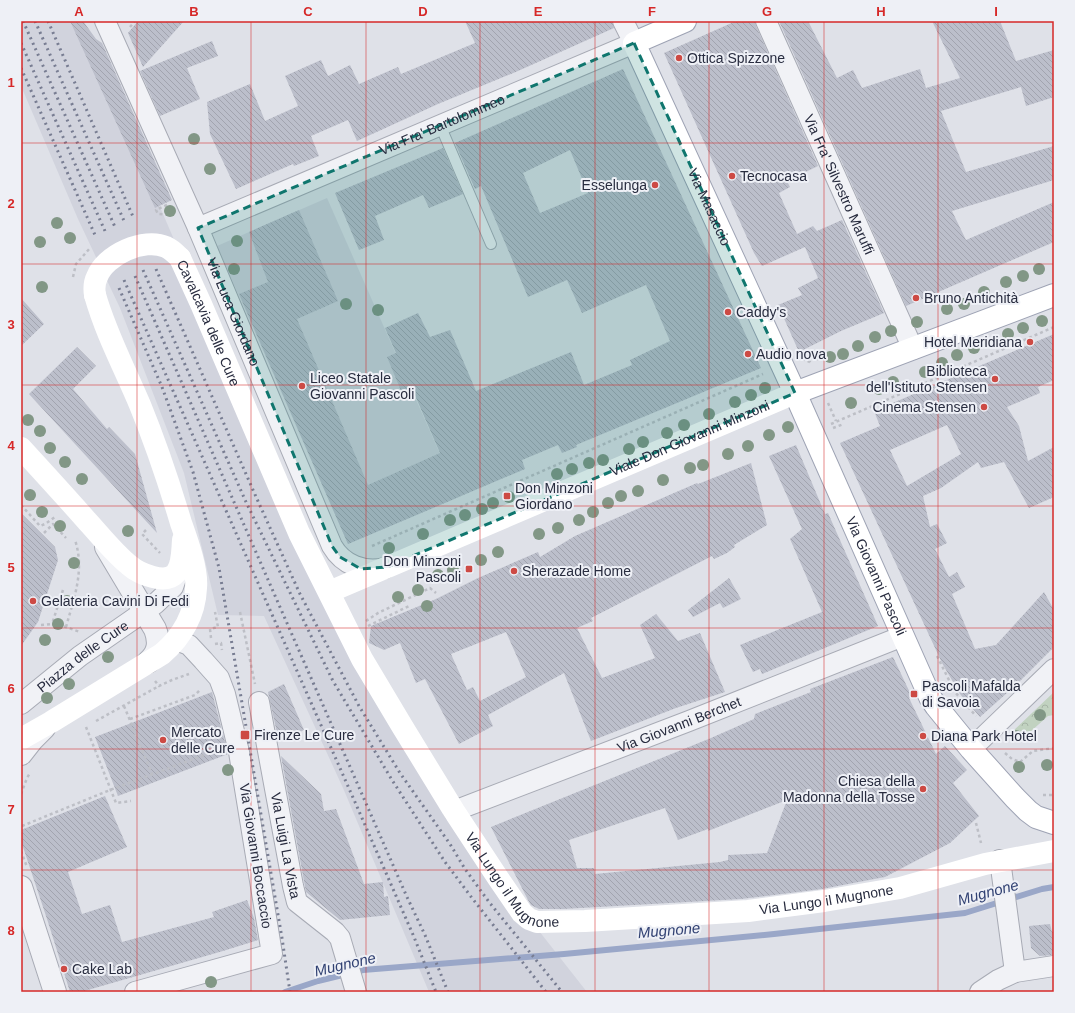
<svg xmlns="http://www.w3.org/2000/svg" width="1075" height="1013" font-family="Helvetica,sans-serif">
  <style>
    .built { fill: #d1d3dd }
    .park { fill: url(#park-crowns) }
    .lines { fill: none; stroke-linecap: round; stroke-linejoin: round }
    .stream { stroke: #9aa7c8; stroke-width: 6 }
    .building { fill: url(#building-back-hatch); fill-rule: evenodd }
    .service-casing { stroke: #a8abb5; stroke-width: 12 }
    .minor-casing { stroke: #a8abb5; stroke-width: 22 }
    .tertiary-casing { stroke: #a8abb5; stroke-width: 24 }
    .primary-casing { stroke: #9ea3b4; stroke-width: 24 }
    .path { stroke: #bdbfc6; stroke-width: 2.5; stroke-dasharray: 3 3; stroke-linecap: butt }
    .service { stroke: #f1f2f6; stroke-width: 10 }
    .minor { stroke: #f1f2f6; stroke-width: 20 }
    .tertiary { stroke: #f1f2f6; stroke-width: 22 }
    .secondary { stroke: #fff; stroke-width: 22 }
    .primary { stroke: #fff; stroke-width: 22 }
    .rail { stroke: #787d92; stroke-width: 3; stroke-dasharray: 2 4; stroke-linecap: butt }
    .path-bridge { stroke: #bdbfc6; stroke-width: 2.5; stroke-dasharray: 3 3; stroke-linecap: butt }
    .secondary-bridge { stroke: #fff; stroke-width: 22 }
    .tree { fill: #829786 }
    .marked { fill: #0f766e; fill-opacity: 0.2; stroke: #0f766e; stroke-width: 3; stroke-dasharray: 8 5; stroke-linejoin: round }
    .grid { fill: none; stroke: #d62828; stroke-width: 1; stroke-opacity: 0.55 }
    .poi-dot { fill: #cd4a44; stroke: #eef0f6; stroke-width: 1.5 }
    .labels { text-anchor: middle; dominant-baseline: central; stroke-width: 4; stroke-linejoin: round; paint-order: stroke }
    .poi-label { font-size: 14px; fill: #282c3f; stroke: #eef0f6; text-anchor: start }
    .street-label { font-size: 14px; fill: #282c3f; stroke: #eef0f6 }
    .water-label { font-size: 15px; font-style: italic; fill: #324273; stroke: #eef0f6 }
    .neatline { fill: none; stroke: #d62828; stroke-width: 1.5 }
    .grid-label { font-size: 13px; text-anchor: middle; font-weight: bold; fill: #d62828 }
  </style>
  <defs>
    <pattern id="park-crowns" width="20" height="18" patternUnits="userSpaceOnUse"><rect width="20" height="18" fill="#c1d2c0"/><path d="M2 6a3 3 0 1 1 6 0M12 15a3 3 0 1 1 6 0" fill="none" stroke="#a6b4a6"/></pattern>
    <pattern id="building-back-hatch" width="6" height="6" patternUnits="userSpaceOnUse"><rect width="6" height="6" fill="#bcbfcb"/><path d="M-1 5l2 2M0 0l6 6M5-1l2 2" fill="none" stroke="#a2a4af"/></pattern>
  </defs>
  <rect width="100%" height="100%" fill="#dfe1e8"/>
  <!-- built -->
  <path class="built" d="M 21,21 L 80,21 L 323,586 L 466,838 L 587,992 L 429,992 L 343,788 L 264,616 L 218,615 L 184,473 L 120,308 L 78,219 L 21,86 Z
    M 327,198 L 459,497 L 348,544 L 217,246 Z"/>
  <!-- park -->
  <path class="park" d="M 1054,692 L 1054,715 L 1048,716 L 1019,742 L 1011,733 Z"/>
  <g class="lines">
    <!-- stream -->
    <path class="stream" d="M 285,992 L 318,981 L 363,970 L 564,954 L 774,934 L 965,913 L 1042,889 L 1054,887"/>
  </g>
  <!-- building -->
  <path class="building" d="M 70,21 L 83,21 L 96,39 L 102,43 L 172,200 L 155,208 Z
    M 138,21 L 184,21 L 143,67 L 128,33 Z
    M 465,21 L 612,21 L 614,28 L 518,71 L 438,104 L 357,141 L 348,120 L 311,136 L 319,156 L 294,166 L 293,164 L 236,189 L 210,134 L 207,102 L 250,84 L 265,121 L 298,106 L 285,76 L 321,60 L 328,76 L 350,65 L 359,84 L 398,67 L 401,74 L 475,43 Z
    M 736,21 L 755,21 L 756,26 L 818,166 L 787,181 L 790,187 L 779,193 L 797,234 L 813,226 L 817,231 L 842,220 L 884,313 L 841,331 L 799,352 L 778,305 L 802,295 L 798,288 L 818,278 L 805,247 L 762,266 L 754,253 L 664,53 Z
    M 779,21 L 808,21 L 837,78 L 853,70 L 862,88 L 920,69 L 926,88 L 960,78 L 932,21 L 1000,21 L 1016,61 L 1054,50 L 1054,97 L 1026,106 L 1021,87 L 941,111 L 966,172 L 1054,146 L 1054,180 L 952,211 L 966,240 L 1054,202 L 1054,242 L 906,306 Z
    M 212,41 L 218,56 L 187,68 L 200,99 L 160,116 L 140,71 Z
    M 623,69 L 761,368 L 576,445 L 577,447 L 562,453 L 558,445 L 522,460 L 525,469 L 348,544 L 239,294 L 268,282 L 249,232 L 299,210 L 338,301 L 297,319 L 368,485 L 440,453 L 414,393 L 404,398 L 387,357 L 396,353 L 385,328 L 418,313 L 430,337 L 450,330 L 476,391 L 571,352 L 584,385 L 632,365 L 630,360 L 670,341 L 646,285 L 582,313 L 567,280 L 528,297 L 481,186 L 475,189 L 455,143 ZM 570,150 L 588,193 L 540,213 L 523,173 Z
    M 443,148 L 463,194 L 429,208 L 423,195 L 375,216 L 384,240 L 359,250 L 335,193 Z
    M 21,298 L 44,324 L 21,346 Z
    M 1054,334 L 1054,380 L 1038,387 L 1040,393 L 1007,407 L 1019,426 L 1028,461 L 1054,447 L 1054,497 L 1029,508 L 1004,462 L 981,468 L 978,462 L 941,488 L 923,496 L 930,527 L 937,524 L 947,543 L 935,549 L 949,577 L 957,572 L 965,587 L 952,594 L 975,649 L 996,645 L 1044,592 L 1054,610 L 1054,647 L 1017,684 L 980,717 L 960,694 L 942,663 L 840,443 L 880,426 L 874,411 ZM 947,425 L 961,454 L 907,486 L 890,450 Z
    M 77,347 L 96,366 L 73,389 L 107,429 L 109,427 L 135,454 L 157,533 L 29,394 Z
    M 796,445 L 825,514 L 828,513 L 878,626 L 762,674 L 760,669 L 753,672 L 740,645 L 822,612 L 790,539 L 802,529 L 769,456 Z
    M 751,463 L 767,525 L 734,545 L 735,547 L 727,553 L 714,559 L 712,556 L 591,618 L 593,621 L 577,628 L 602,678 L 655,658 L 640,625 L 656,614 L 678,641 L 700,633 L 725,692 L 676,708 L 591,741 L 564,673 L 488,715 L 493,726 L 459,744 L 425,679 L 416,683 L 400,643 L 384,650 L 369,643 L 371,626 L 436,599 L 478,578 L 538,552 L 540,557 L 575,536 L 697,483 L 698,484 ZM 506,632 L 526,677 L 480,701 L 473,687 L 467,690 L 451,654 Z
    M 21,513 L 55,547 L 58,560 L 38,622 L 21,646 Z
    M 729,578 L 741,599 L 723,608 L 720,603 L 693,617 L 688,610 Z
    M 893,657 L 912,697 L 909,698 L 936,754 L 945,746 L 967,770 L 953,783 L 979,816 L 950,843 L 885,877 L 822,889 L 741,899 L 563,909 L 539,909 L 531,905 L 528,900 L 491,827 L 711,738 L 754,719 L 755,714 L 811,692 L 810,689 ZM 787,800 L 767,853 L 728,855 L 728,860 L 720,862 L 595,874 L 594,868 L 577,868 L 569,840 L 665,808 L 678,840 L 708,829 L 708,831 Z
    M 284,684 L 304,730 L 279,742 L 268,692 Z
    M 212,692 L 228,754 L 118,796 L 95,737 Z
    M 281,756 L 321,794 L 324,811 L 336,809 L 364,884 L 383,882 L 384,897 L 388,896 L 390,915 L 340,920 L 306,892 Z
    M 105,796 L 127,847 L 68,872 L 82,914 L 110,905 L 122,942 L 214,917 L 212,912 L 247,900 L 254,918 L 258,940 L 223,951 L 81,992 L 70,992 L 48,922 L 21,841 L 21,830 Z
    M 1050,924 L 1052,932 L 1054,932 L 1054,955 L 1040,956 L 1031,948 L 1029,926 Z"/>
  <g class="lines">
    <!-- service casing -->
    <g class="service-casing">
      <path id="service" d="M 440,125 L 491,244"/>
    </g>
    <!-- minor casing -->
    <g class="minor-casing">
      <g id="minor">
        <path id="s1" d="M 105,21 L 198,228 L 332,546 C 343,565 364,573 385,568"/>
        <path id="s2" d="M 766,21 L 913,349"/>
        <path id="s3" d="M 198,228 L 634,43 L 623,21"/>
        <path id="s4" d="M 259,702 L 293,886 L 297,902 L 335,932 L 340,938 L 356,992"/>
        <path id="s5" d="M 21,704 L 80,656 L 155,604 L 173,587 L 181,563"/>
        <path d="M 971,749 L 1054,669"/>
        <path id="s6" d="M 454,811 L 689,721 L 903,636"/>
        <path d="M 1000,860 L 1015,972"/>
        <path d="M 135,992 L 272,954 L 239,752 L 225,694 L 219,678 L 203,660 L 189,645 L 176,640"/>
        <path d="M 980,992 L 998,980 L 1015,972 L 1054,966"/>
      </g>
    </g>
    <!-- tertiary casing -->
    <g class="tertiary-casing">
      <path id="tertiary" d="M 106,547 L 155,629 C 160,642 159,653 148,662
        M 21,754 L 32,740 L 44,728
        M 21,887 L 55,992"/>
    </g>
    <!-- primary casing -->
    <g class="primary-casing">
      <g id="primary">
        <path id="s9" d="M 685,21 L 634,43 L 795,393 L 930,697 L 936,706 L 971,749 L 1015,798 L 1028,811 L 1036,817 L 1054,823"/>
        <path d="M 795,393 L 1054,295"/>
      </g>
    </g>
    <!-- path -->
    <path class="path" d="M 130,27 L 135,21
      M 167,205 L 156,210 L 158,214 L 170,215
      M 814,352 L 818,362
      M 802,359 L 810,362 L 811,364
      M 828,403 L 836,421
      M 831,424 L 1054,327
      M 833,428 L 844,424
      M 21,505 L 40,526 L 45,524 L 55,517
      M 146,530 L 142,534 L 160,553
      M 44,533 L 53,524 L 66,538
      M 372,546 L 763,374
      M 63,590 L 52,624 L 66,627 L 80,632
      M 240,612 L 255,684
      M 366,621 L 378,613 L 430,588 L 436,593
      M 41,625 L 52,624
      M 368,626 L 411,605
      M 66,627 C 74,598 85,570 75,540
      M 211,638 L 210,629 L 218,627 L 215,612
      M 215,644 L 221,643 L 222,650
      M 937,656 L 955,692 L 976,716
      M 155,681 L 159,686 L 172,680 L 189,674
      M 124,706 L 152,774
      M 130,719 L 195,695 L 201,689
      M 96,721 L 159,686
      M 86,727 L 116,803 L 131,801
      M 1005,753 L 1012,759 L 1020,762 L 1033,751 L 1054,748
      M 21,794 L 27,778 L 30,773
      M 1043,795 L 1054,795
      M 976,823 L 981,843
      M 22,826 L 110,790 L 218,750
      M 21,851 L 27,867"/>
    <!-- service -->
    <use href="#service" class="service"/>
    <!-- minor -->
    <use href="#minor" class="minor"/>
    <!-- tertiary -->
    <use href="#tertiary" class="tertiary"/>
    <!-- secondary -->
    <g class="secondary">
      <path id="s7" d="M 180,258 L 201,304 L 299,533 L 362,659 L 402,726 L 454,811 L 498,878 L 522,913 L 529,919 L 537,922 L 585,921 L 748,911 L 824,901 L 900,888 L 985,864 L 1054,851"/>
      <path d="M 21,448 C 43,472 65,496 87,521 C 100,535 114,553 129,565 C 139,574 166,585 176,573 C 183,564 182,551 183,540"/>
      <path id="s8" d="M 329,592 L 795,393"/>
      <path d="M 21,739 L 51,722 L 162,654 C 182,637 195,614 196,588 C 198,570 187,540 181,523 C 169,483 156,444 140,405 C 125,369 106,334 95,295"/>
    </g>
    <!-- primary -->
    <use href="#primary" class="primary"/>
    <!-- rail -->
    <path class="rail" d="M 23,21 L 115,227
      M 35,21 L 125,223
      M 48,21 L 134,219
      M 21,43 L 105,231
      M 21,68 L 95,235
      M 156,269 L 257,499 L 300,594 L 359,706 L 400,773 L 450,844 L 465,869 L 489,902 L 562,992
      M 143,270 L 246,502 L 333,681 L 392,780 L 445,862 L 472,898 L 546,992
      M 135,276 L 407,897 L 425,935 L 448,992
      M 124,280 L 355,802 L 414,937 L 436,992
      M 119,288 L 162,387 L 193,472 L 219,568 L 282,938 L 290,992"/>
    <!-- path-bridge -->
    <path class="path-bridge" d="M 73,277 L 76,264 L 90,248"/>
    <!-- secondary-bridge -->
    <path class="secondary-bridge" d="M 95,295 C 94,289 94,283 97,277 C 105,255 144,237 166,247 C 171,249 176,254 180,258"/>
  </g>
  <!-- trees -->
  <g class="tree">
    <circle cx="194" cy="139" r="6"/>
    <circle cx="210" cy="169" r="6"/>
    <circle cx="170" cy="211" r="6"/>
    <circle cx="57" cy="223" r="6"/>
    <circle cx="70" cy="238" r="6"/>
    <circle cx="237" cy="241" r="6"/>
    <circle cx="40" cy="242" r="6"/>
    <circle cx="234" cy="269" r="6"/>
    <circle cx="1039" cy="269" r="6"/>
    <circle cx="1023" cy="276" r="6"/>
    <circle cx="1006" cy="282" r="6"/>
    <circle cx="42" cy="287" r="6"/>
    <circle cx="984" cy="292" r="6"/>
    <circle cx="346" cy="304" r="6"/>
    <circle cx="964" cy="304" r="6"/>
    <circle cx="947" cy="309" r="6"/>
    <circle cx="378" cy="310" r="6"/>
    <circle cx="1042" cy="321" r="6"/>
    <circle cx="917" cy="322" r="6"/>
    <circle cx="1023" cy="328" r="6"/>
    <circle cx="891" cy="331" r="6"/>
    <circle cx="1008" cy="334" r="6"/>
    <circle cx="875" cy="337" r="6"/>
    <circle cx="858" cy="346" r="6"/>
    <circle cx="974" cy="348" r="6"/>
    <circle cx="843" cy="354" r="6"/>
    <circle cx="957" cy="355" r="6"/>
    <circle cx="830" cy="357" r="6"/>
    <circle cx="942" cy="363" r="6"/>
    <circle cx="925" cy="372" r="6"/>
    <circle cx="893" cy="382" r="6"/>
    <circle cx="765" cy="388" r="6"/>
    <circle cx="879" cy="389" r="6"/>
    <circle cx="751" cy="395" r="6"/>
    <circle cx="735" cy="402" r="6"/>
    <circle cx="851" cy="403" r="6"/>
    <circle cx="709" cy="414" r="6"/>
    <circle cx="28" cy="420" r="6"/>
    <circle cx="684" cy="425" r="6"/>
    <circle cx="788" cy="427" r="6"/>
    <circle cx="40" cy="431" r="6"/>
    <circle cx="667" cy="433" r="6"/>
    <circle cx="769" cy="435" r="6"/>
    <circle cx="643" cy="442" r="6"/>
    <circle cx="748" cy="446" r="6"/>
    <circle cx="50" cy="448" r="6"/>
    <circle cx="629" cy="449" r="6"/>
    <circle cx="728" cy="454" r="6"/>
    <circle cx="603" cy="460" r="6"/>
    <circle cx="65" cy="462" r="6"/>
    <circle cx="589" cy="463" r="6"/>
    <circle cx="703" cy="465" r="6"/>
    <circle cx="690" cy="468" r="6"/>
    <circle cx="572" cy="469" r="6"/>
    <circle cx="557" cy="474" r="6"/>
    <circle cx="82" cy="479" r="6"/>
    <circle cx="663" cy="480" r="6"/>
    <circle cx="638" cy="491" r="6"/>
    <circle cx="30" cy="495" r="6"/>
    <circle cx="621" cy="496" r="6"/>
    <circle cx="509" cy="497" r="6"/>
    <circle cx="493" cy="503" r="6"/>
    <circle cx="608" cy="503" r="6"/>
    <circle cx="482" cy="509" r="6"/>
    <circle cx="42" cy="512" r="6"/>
    <circle cx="593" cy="512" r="6"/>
    <circle cx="465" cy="515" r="6"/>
    <circle cx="450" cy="520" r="6"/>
    <circle cx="579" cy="520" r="6"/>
    <circle cx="60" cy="526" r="6"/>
    <circle cx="558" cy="528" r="6"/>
    <circle cx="128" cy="531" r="6"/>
    <circle cx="423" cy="534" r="6"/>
    <circle cx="539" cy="534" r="6"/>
    <circle cx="389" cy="548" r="6"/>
    <circle cx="498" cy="552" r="6"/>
    <circle cx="481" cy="560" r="6"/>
    <circle cx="74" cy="563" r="6"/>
    <circle cx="453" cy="570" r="6"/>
    <circle cx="438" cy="575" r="6"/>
    <circle cx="418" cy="590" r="6"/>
    <circle cx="398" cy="597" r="6"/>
    <circle cx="67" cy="601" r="6"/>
    <circle cx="427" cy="606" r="6"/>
    <circle cx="58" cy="624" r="6"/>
    <circle cx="45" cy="640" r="6"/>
    <circle cx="108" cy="657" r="6"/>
    <circle cx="69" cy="684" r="6"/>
    <circle cx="47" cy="698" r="6"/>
    <circle cx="1040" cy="715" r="6"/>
    <circle cx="1016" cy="736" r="6"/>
    <circle cx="1047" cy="765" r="6"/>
    <circle cx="1019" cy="767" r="6"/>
    <circle cx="228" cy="770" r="6"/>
    <circle cx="211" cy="982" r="6"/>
  </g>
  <!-- marked area -->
  <path class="marked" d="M 634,43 L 795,393 L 387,567 L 361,569 L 340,557 L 332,546 L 198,228 Z"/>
  <!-- grid -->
  <path class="grid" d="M 137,21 L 137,992M 251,21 L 251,992M 366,21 L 366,992M 480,21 L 480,992M 595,21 L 595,992M 709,21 L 709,992M 824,21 L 824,992M 938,21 L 938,992M 21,143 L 1054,143M 21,264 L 1054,264M 21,385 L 1054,385M 21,506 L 1054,506M 21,628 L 1054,628M 21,749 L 1054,749M 21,870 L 1054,870"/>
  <!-- markers -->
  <g class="poi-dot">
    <circle cx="679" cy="58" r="4"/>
    <circle cx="732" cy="176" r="4"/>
    <circle cx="655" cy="185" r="4"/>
    <circle cx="916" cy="298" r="4"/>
    <circle cx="728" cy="312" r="4"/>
    <circle cx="1030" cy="342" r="4"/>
    <circle cx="748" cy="354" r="4"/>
    <circle cx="995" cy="379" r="4"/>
    <circle cx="302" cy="386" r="4"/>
    <circle cx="984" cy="407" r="4"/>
    <rect x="503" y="492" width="8" height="8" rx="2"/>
    <rect x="465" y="565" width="8" height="8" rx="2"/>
    <circle cx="514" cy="571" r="4"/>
    <circle cx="33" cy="601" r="4"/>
    <rect x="910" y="690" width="8" height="8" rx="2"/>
    <rect x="240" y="730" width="10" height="10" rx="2"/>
    <circle cx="923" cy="736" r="4"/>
    <circle cx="163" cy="740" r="4"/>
    <circle cx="923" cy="789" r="4"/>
    <circle cx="64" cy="969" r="4"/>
  </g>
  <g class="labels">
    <!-- poi labels -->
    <g class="poi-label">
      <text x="687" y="58">Ottica Spizzone</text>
      <text x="740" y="176">Tecnocasa</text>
      <text x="647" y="185" text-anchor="end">Esselunga</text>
      <text x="924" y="298">Bruno Antichità</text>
      <text x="736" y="312">Caddy's</text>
      <text x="1022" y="342" text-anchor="end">Hotel Meridiana</text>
      <text x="756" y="354">Audio nova</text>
      <text x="987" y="371" text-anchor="end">Biblioteca<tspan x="987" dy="16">dell'Istituto Stensen</tspan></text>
      <text x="310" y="378">Liceo Statale<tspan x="310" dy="16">Giovanni Pascoli</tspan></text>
      <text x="976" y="407" text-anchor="end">Cinema Stensen</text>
      <text x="515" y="488">Don Minzoni<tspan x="515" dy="16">Giordano</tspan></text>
      <text x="461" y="561" text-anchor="end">Don Minzoni<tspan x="461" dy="16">Pascoli</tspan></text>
      <text x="522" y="571">Sherazade Home</text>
      <text x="41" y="601">Gelateria Cavini Di Fedi</text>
      <text x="922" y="686">Pascoli Mafalda<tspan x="922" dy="16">di Savoia</tspan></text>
      <text x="171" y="732">Mercato<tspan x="171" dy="16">delle Cure</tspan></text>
      <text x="254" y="735">Firenze Le Cure</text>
      <text x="931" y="736">Diana Park Hotel</text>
      <text x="915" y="781" text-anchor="end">Chiesa della<tspan x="915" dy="16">Madonna della Tosse</tspan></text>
      <text x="72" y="969">Cake Lab</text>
    </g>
    <!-- street labels -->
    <g class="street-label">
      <text stroke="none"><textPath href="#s3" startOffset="265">Via Fra' Bartolommeo</textPath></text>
      <text stroke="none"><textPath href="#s2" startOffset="179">Via Fra' Silvestro Maruffi</textPath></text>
      <text stroke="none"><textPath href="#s9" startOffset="236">Via Masaccio</textPath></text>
      <text stroke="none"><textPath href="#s1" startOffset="318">Via Luca Giordano</textPath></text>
      <text stroke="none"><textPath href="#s7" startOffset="71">Cavalcavia delle Cure</textPath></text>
      <text stroke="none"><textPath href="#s8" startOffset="392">Viale Don Giovanni Minzoni</textPath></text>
      <text stroke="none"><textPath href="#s9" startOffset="641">Via Giovanni Pascoli</textPath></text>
      <text stroke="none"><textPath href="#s5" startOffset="78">Piazza delle Cure</textPath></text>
      <text stroke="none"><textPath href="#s6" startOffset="241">Via Giovanni Berchet</textPath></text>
      <text stroke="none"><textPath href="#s4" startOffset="146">Via Luigi La Vista</textPath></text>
      <text transform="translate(256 856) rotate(81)">Via Giovanni Boccaccio</text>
      <text stroke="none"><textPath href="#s7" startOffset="713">Via Lungo il Mugnone</textPath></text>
      <text stroke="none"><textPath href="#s7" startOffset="1049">Via Lungo il Mugnone</textPath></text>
    </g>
    <!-- water labels -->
    <g class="water-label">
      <text transform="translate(988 892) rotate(-15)">Mugnone</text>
      <text transform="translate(669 930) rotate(-5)">Mugnone</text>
      <text transform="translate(345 964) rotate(-13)">Mugnone</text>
    </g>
  </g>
  <!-- border -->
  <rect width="1075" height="1013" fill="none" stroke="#eef0f6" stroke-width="44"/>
  <rect x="22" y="22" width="1031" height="969" class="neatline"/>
  <g class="grid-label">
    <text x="79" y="16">A</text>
    <text x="194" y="16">B</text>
    <text x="308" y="16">C</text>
    <text x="423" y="16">D</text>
    <text x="538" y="16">E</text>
    <text x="652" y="16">F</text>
    <text x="767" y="16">G</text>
    <text x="881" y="16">H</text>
    <text x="996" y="16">I</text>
    <text x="11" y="87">1</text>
    <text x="11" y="208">2</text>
    <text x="11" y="329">3</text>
    <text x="11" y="450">4</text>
    <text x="11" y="572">5</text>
    <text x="11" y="693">6</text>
    <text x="11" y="814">7</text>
    <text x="11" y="935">8</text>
  </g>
</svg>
